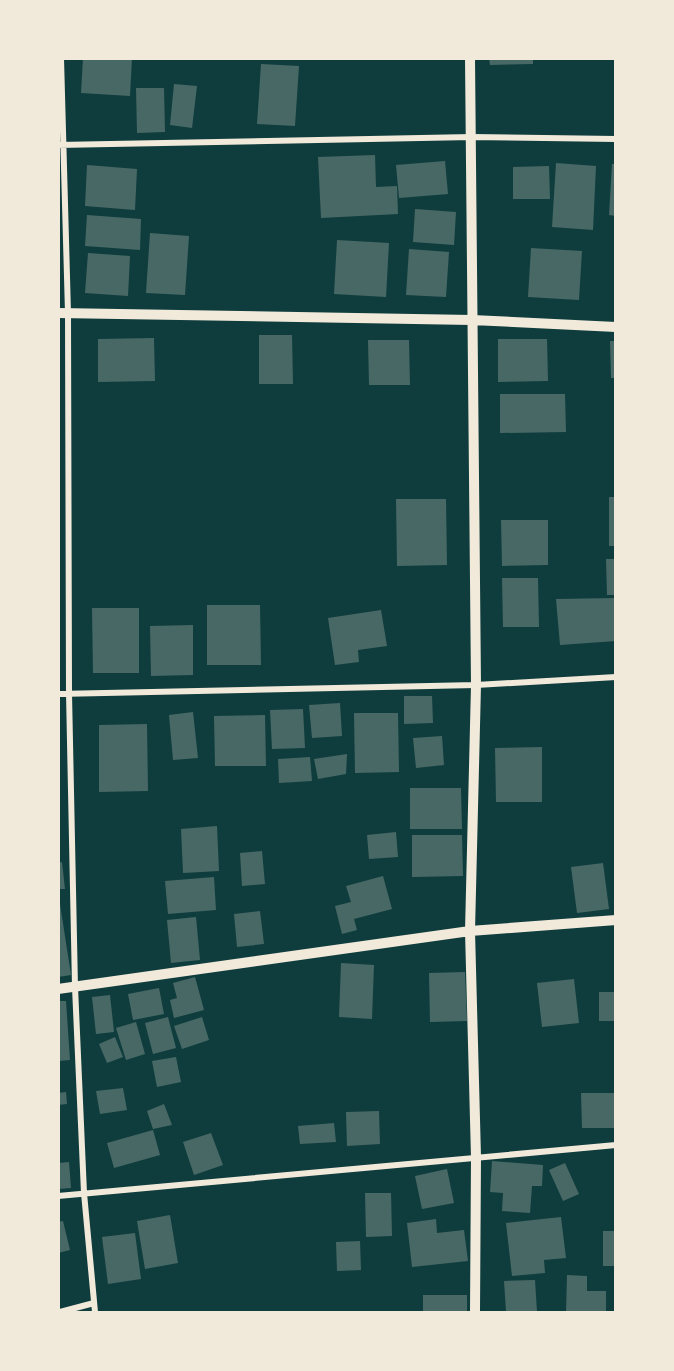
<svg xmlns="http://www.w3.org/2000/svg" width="674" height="1371" font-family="'Varela Round',sans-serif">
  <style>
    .building { fill: #486865 }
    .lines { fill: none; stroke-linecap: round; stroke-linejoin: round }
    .minor { stroke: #f1e9da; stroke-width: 6 }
    .tertiary { stroke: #f1e9da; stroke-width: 10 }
  </style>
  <rect width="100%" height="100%" fill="#0f3d3e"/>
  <!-- building -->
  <path class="building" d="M 83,58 L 132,58 L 130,96 L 81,93 Z
    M 489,58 L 533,58 L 533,64 L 490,65 Z
    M 261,64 L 299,66 L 295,126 L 257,124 Z
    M 174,84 L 197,86 L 192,128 L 170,125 Z
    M 136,88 L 164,88 L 165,132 L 137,133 Z
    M 375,155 L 376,187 L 397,186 L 398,214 L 321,218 L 318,157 Z
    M 445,161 L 448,194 L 399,198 L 396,165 Z
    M 556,163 L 596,166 L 593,230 L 552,227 Z
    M 612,164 L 616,164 L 616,216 L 609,215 Z
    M 87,165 L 137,169 L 135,210 L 85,206 Z
    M 549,166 L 550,199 L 513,199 L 513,167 Z
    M 415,209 L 456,212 L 454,245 L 413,242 Z
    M 87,215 L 141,219 L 140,250 L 85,246 Z
    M 150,233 L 189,236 L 185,295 L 146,293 Z
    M 337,240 L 389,243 L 386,297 L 334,294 Z
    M 531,248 L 582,251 L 579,300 L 528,297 Z
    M 409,249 L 449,252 L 446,297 L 406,295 Z
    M 88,253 L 130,256 L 128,296 L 85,293 Z
    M 259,335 L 292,335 L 293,384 L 259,384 Z
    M 154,338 L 155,381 L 98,382 L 98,339 Z
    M 498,339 L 547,339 L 548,381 L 498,382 Z
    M 368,340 L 409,340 L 410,385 L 369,385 Z
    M 610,341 L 616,341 L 616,378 L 611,378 Z
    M 500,394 L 565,394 L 566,432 L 500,433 Z
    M 609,497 L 616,497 L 616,546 L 609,546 Z
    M 396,499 L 446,499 L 447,565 L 397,566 Z
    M 501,520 L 548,520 L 548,565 L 502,566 Z
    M 606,559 L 616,559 L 616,595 L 607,595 Z
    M 502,578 L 538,578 L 539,627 L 503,627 Z
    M 616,598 L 616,641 L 560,645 L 556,599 Z
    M 207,605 L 260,605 L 261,665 L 207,665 Z
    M 92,608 L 139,608 L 139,673 L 93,673 Z
    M 381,610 L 387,646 L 358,650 L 359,662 L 335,665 L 328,618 Z
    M 193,625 L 193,675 L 151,676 L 150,626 Z
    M 404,696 L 432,696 L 433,723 L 404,724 Z
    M 340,703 L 342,736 L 312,738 L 309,705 Z
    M 303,709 L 305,748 L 272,749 L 270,710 Z
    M 193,712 L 198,758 L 173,760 L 169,715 Z
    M 354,713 L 398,713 L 399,772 L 355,773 Z
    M 265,715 L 266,766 L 215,766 L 214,716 Z
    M 147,724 L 148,791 L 99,792 L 99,725 Z
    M 442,736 L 444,765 L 416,768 L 413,738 Z
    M 542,747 L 542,802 L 496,802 L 495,748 Z
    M 347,754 L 346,774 L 318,779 L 314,759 Z
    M 310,757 L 312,781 L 279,783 L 278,759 Z
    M 410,788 L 461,788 L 462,829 L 410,829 Z
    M 217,826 L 219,871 L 183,873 L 181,829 Z
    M 396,832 L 398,857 L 369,859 L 367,835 Z
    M 412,835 L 462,835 L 463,876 L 412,877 Z
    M 262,851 L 265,884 L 242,886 L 240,853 Z
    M 62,862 L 65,889 L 58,889 L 58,863 Z
    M 603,863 L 609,909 L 577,913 L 571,867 Z
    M 383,876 L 392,909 L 354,919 L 357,930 L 342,934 L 335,906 L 351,902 L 346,886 Z
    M 214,877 L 216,910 L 168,914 L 165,881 Z
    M 60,904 L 71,975 L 58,977 L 58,905 Z
    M 260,911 L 264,944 L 237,947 L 234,914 Z
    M 196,917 L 200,960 L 171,963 L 167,920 Z
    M 341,963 L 374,965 L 372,1019 L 339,1017 Z
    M 465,972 L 467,1021 L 430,1022 L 429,973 Z
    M 195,977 L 204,1010 L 174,1018 L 170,1000 L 177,998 L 173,983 Z
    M 574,979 L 579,1023 L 542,1027 L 537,983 Z
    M 159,988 L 164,1014 L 133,1020 L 128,994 Z
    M 599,992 L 616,992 L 616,1021 L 599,1021 Z
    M 110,995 L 114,1032 L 96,1034 L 92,997 Z
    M 58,1001 L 66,1001 L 70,1060 L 58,1061 Z
    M 168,1017 L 176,1048 L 153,1054 L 145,1023 Z
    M 202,1017 L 209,1040 L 182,1049 L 174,1026 Z
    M 136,1022 L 145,1054 L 126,1060 L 116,1028 Z
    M 115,1037 L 123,1057 L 107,1063 L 99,1044 Z
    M 176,1057 L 181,1082 L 157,1087 L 152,1061 Z
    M 123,1088 L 127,1110 L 100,1114 L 96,1091 Z
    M 66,1092 L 67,1104 L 58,1105 L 58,1093 Z
    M 581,1093 L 616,1093 L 616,1128 L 582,1128 Z
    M 164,1104 L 172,1125 L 153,1129 L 147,1111 Z
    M 379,1111 L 380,1144 L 347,1146 L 346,1112 Z
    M 334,1123 L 336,1142 L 300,1144 L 298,1126 Z
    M 153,1130 L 160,1155 L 114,1168 L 107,1143 Z
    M 211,1133 L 223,1165 L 194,1175 L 183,1142 Z
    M 492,1161 L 543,1165 L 542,1186 L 532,1186 L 530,1213 L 502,1211 L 503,1193 L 490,1192 Z
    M 69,1162 L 71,1188 L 58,1189 L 58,1163 Z
    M 565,1163 L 579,1194 L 563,1201 L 549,1170 Z
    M 447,1169 L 454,1203 L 422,1209 L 415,1176 Z
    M 365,1193 L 391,1193 L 392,1236 L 366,1237 Z
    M 170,1215 L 178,1263 L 145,1269 L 137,1221 Z
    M 561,1217 L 566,1258 L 544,1260 L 545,1273 L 512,1276 L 506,1223 Z
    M 436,1219 L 437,1233 L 464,1230 L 468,1261 L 412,1267 L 407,1223 Z
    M 63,1221 L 70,1250 L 58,1253 L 58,1222 Z
    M 603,1231 L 616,1231 L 616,1266 L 603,1266 Z
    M 135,1233 L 141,1279 L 108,1284 L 102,1237 Z
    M 360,1241 L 361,1270 L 337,1271 L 336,1242 Z
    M 567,1275 L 587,1276 L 587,1291 L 606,1291 L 606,1312 L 566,1312 Z
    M 535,1280 L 537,1312 L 506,1312 L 504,1281 Z
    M 423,1295 L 467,1295 L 467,1312 L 423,1312 Z"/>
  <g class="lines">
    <!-- minor -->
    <path class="minor" d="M 61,58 L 68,313 L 69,693 L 75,987 L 84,1193 L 95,1312
      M 58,145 L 472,137 L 616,139
      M 58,694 L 476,685 L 616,677
      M 58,1196 L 616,1145
      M 60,1312 L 94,1303"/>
    <!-- tertiary -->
    <path class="tertiary" d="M 470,58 L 476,685 L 470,931 L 476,1157 L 475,1312
      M 58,313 L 472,320 L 616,327
      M 58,989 L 470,931 L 616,920"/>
  </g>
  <!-- border -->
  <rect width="674" height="1371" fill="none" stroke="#f1e9da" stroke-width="120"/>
</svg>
